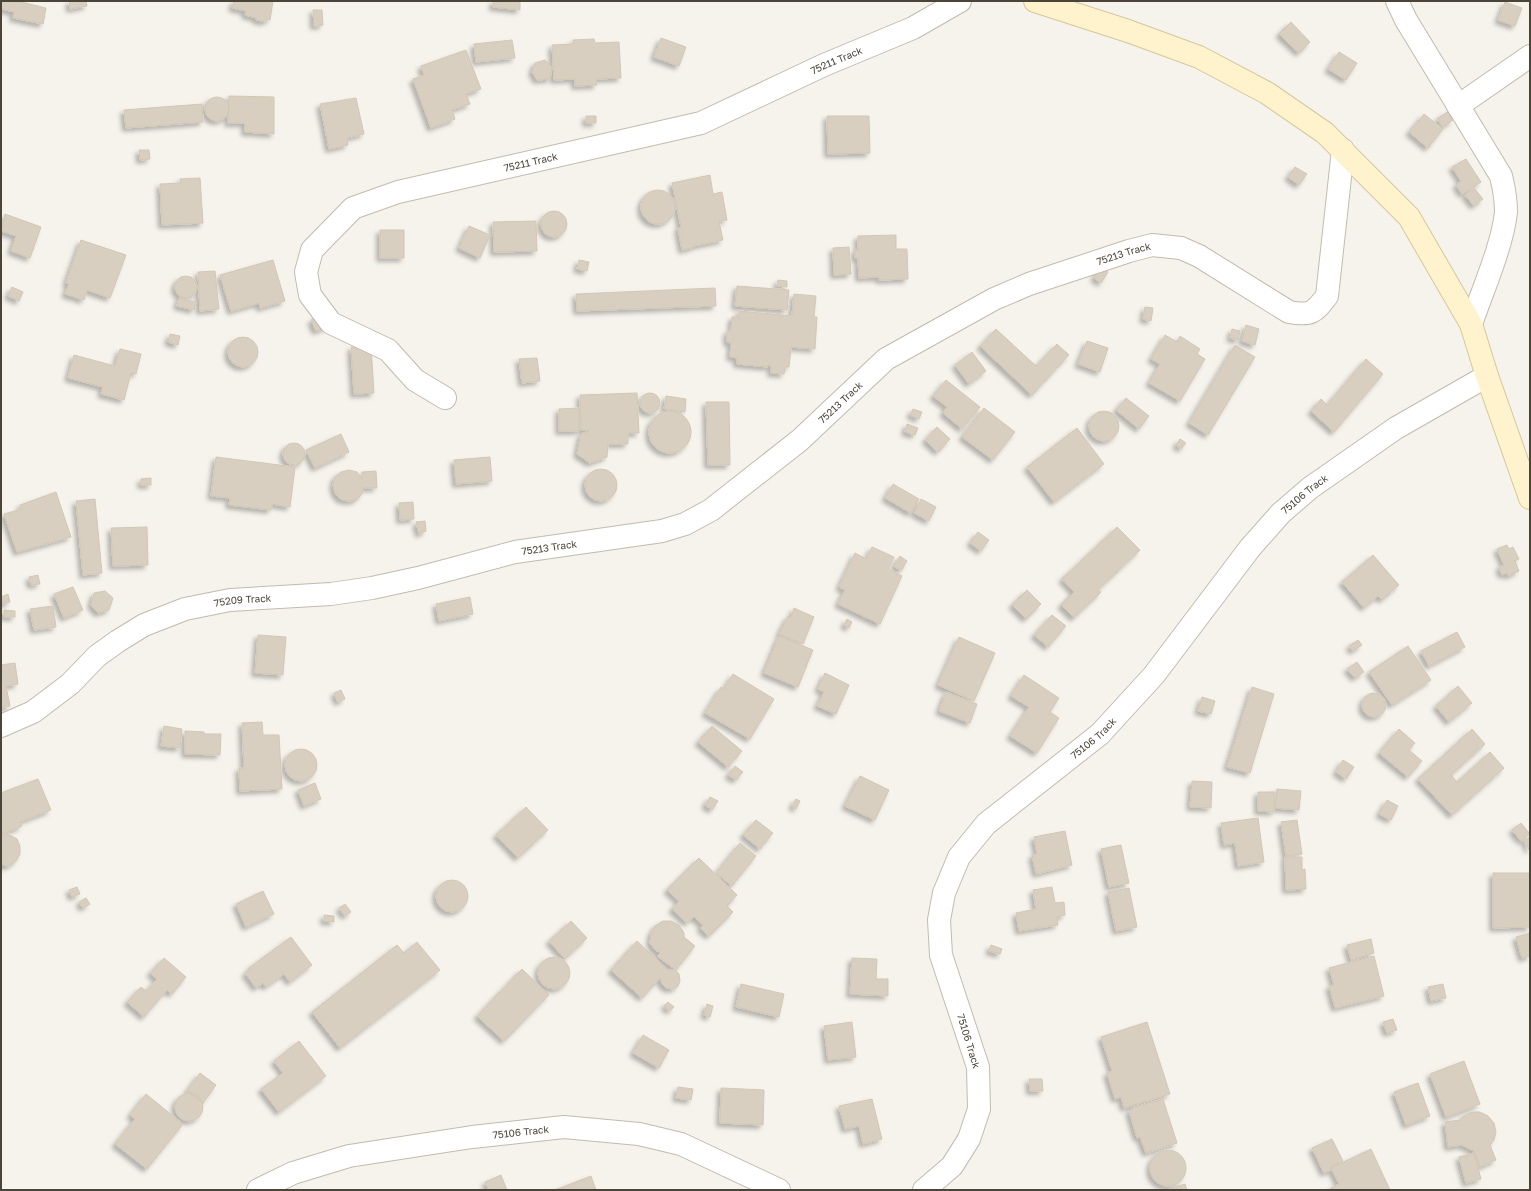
<svg xmlns="http://www.w3.org/2000/svg" width="1531" height="1191" font-family="'Golos Text',sans-serif">
  <style>
    .building { fill: #d8cfc1; stroke: #d3c7b4; filter: url(#shadow) }
    .lines { fill: none; stroke-linecap: round; stroke-linejoin: round }
    .street-casing { stroke: #c2bbae; stroke-width: 24 }
    .secondary-casing { stroke: #d6c79b; stroke-width: 24 }
    .street { stroke: #fff; stroke-width: 22 }
    .secondary { stroke: #fff3cd; stroke-width: 22 }
    .labels { text-anchor: middle; dominant-baseline: central; stroke-width: 3.5; stroke-linejoin: round; paint-order: stroke }
    .street-label { font-size: 10px; fill: #4b4439; stroke: #fff }
  </style>
  <defs>
    <filter id="shadow"><feDropShadow dx="-3.5" dy="3.5" stdDeviation="2" flood-color="#0004"/></filter>
  </defs>
  <rect width="100%" height="100%" fill="#f6f3ec"/>
  <!-- building -->
  <path class="building" d="M 1,1 L 17,1 L 46,8 L 43,24 L 13,18 L 14,12 L 1,9 Z
    M 69,1 L 86,1 L 87,6 L 70,9 Z
    M 234,1 L 273,1 L 270,20 L 266,19 L 266,22 L 256,20 L 257,18 L 245,15 L 246,11 L 232,8 Z
    M 493,1 L 520,1 L 520,10 L 493,7 Z
    M 1505,2 L 1522,8 L 1515,26 L 1498,20 Z
    M 313,10 L 322,10 L 323,25 L 314,26 Z
    M 1291,22 L 1310,42 L 1299,53 L 1279,34 Z
    M 661,38 L 686,47 L 679,66 L 654,57 Z
    M 594,39 L 595,43 L 619,42 L 621,78 L 596,79 L 597,85 L 575,86 L 575,79 L 554,80 L 552,45 L 573,44 L 573,40 Z
    M 512,40 L 515,58 L 476,62 L 474,44 Z
    M 466,50 L 481,89 L 466,94 L 470,104 L 452,110 L 455,119 L 431,128 L 413,79 L 424,75 L 421,66 Z
    M 1339,52 L 1357,63 L 1346,80 L 1328,69 Z
    M 545,60 L 552,67 L 550,79 L 537,80 L 532,72 L 535,63 Z
    M 229,96 L 274,97 L 274,134 L 245,132 L 245,123 L 228,123 Z
    M205 109a12 12 0 1 1 24 0a12 12 0 1 1-24 0Z
    M 356,98 L 364,134 L 347,138 L 348,145 L 329,149 L 320,104 Z
    M 202,104 L 203,122 L 126,128 L 124,110 Z
    M 1447,112 L 1453,120 L 1443,127 L 1437,119 Z
    M 1424,114 L 1443,129 L 1428,148 L 1409,132 Z
    M 586,116 L 596,116 L 596,123 L 586,123 Z
    M 827,116 L 869,116 L 870,153 L 828,154 Z
    M 139,150 L 149,150 L 150,159 L 140,160 Z
    M 1466,159 L 1481,182 L 1462,194 L 1456,185 L 1461,181 L 1452,167 Z
    M 1295,167 L 1307,174 L 1299,185 L 1288,177 Z
    M 710,175 L 713,194 L 722,192 L 727,220 L 719,221 L 723,240 L 694,246 L 694,247 L 682,250 L 678,228 L 681,227 L 672,183 Z
    M 200,178 L 203,223 L 162,225 L 160,184 L 181,183 L 180,179 Z
    M 1474,188 L 1483,199 L 1474,206 L 1465,195 Z
    M641 207a17 17 0 1 1 34 0a17 17 0 1 1-34 0Z
    M541 224a13 13 0 1 1 26 0a13 13 0 1 1-26 0Z
    M 5,214 L 41,227 L 30,258 L 11,251 L 16,236 L 1,231 Z
    M 536,221 L 537,251 L 494,252 L 493,222 Z
    M 469,226 L 490,235 L 480,258 L 459,248 Z
    M 380,230 L 404,230 L 404,258 L 380,258 Z
    M 896,235 L 896,249 L 907,249 L 908,279 L 879,280 L 879,277 L 859,278 L 858,258 L 855,258 L 855,250 L 858,250 L 858,236 Z
    M 81,240 L 126,255 L 110,298 L 87,290 L 84,300 L 65,294 L 69,284 L 66,283 Z
    M 849,247 L 851,274 L 834,275 L 833,248 Z
    M 273,260 L 285,301 L 260,308 L 259,303 L 231,311 L 220,275 Z
    M 579,260 L 589,262 L 587,271 L 577,269 Z
    M 1100,267 L 1108,272 L 1101,283 L 1094,278 Z
    M 215,271 L 219,309 L 200,311 L 198,272 Z
    M175 287a11 11 0 1 1 22 0a11 11 0 1 1-22 0Z
    M 778,280 L 787,281 L 787,287 L 777,286 Z
    M 737,286 L 789,290 L 787,310 L 735,306 Z
    M 12,287 L 23,292 L 19,301 L 8,296 Z
    M 715,288 L 716,306 L 577,311 L 576,294 Z
    M 794,294 L 816,296 L 814,317 L 817,317 L 815,349 L 791,347 L 789,367 L 785,367 L 784,374 L 771,373 L 771,365 L 768,365 L 768,367 L 737,364 L 737,358 L 730,357 L 731,343 L 727,342 L 727,331 L 731,331 L 732,317 L 739,317 L 739,311 L 792,316 Z
    M 179,298 L 196,302 L 194,310 L 177,306 Z
    M 1145,307 L 1153,308 L 1151,321 L 1143,319 Z
    M 322,315 L 327,327 L 316,331 L 311,320 Z
    M 1246,325 L 1259,329 L 1255,345 L 1242,341 Z
    M 996,329 L 1036,366 L 1057,344 L 1069,355 L 1032,395 L 980,346 Z
    M 1232,329 L 1240,331 L 1238,340 L 1230,338 Z
    M 170,334 L 180,336 L 178,345 L 168,342 Z
    M 1165,335 L 1177,342 L 1180,336 L 1200,349 L 1197,354 L 1205,359 L 1180,401 L 1149,383 L 1160,364 L 1151,359 Z
    M228 352a15 15 0 1 1 30 0a15 15 0 1 1-30 0Z
    M 1087,341 L 1108,348 L 1100,372 L 1078,364 Z
    M 1235,345 L 1255,357 L 1208,435 L 1189,423 Z
    M 371,346 L 374,393 L 354,394 L 351,347 Z
    M 120,349 L 141,354 L 136,374 L 131,373 L 124,400 L 101,394 L 103,387 L 68,378 L 74,355 L 115,366 Z
    M 972,352 L 986,371 L 969,384 L 955,365 Z
    M 537,358 L 540,381 L 522,383 L 519,359 Z
    M 1366,359 L 1383,374 L 1334,432 L 1311,411 L 1321,399 L 1327,405 Z
    M 946,380 L 980,407 L 962,429 L 943,413 L 947,407 L 933,396 Z
    M640 403a10 10 0 1 1 20 0a10 10 0 1 1-20 0Z
    M 637,393 L 639,433 L 628,433 L 628,444 L 608,444 L 607,457 L 590,463 L 577,454 L 581,434 L 589,431 L 589,430 L 581,430 L 580,395 Z
    M 666,396 L 686,399 L 685,412 L 664,409 Z
    M 1126,398 L 1149,416 L 1139,429 L 1116,410 Z
    M 706,402 L 729,402 L 730,465 L 708,465 Z
    M 579,408 L 579,431 L 559,431 L 559,409 Z
    M 984,408 L 1015,432 L 993,460 L 962,437 Z
    M 913,409 L 922,412 L 919,419 L 910,415 Z
    M649 432a21 21 0 1 1 42 0a21 21 0 1 1-42 0Z
    M1089 426a15 15 0 1 1 30 0a15 15 0 1 1-30 0Z
    M 907,424 L 918,428 L 915,435 L 905,432 Z
    M 937,427 L 950,439 L 938,452 L 925,440 Z
    M 1077,428 L 1104,464 L 1054,502 L 1027,467 Z
    M 341,434 L 349,452 L 315,468 L 306,450 Z
    M 1180,439 L 1186,443 L 1181,449 L 1176,445 Z
    M283 454a11 11 0 1 1 22 0a11 11 0 1 1-22 0Z
    M 216,457 L 295,467 L 290,507 L 272,504 L 271,510 L 229,505 L 230,498 L 211,496 Z
    M 490,457 L 492,481 L 456,484 L 454,460 Z
    M585 485a16 16 0 1 1 32 0a16 16 0 1 1-32 0Z
    M 349,470 L 357,472 L 362,479 L 362,472 L 376,471 L 377,488 L 363,488 L 362,494 L 356,500 L 348,501 L 340,499 L 335,493 L 333,485 L 335,477 L 341,472 Z
    M 151,478 L 151,485 L 141,485 L 141,479 Z
    M 893,484 L 919,499 L 911,513 L 885,498 Z
    M 56,492 L 71,537 L 17,552 L 4,514 L 22,509 L 20,505 Z
    M 95,499 L 102,573 L 83,575 L 76,501 Z
    M 921,499 L 936,507 L 929,521 L 914,513 Z
    M 413,502 L 414,519 L 400,520 L 399,503 Z
    M 425,521 L 426,531 L 419,534 L 416,522 Z
    M 147,527 L 148,565 L 113,566 L 111,528 Z
    M 1117,527 L 1140,550 L 1098,590 L 1101,592 L 1074,618 L 1061,605 L 1074,592 L 1062,579 Z
    M 978,532 L 989,540 L 981,551 L 970,543 Z
    M 1507,545 L 1509,549 L 1513,547 L 1519,559 L 1515,561 L 1519,571 L 1508,576 L 1507,573 L 1502,575 L 1499,567 L 1504,565 L 1497,549 Z
    M 872,547 L 894,557 L 888,569 L 902,576 L 880,624 L 838,604 L 845,590 L 839,587 L 855,553 L 866,559 Z
    M 1373,555 L 1399,585 L 1382,600 L 1378,596 L 1364,608 L 1342,582 Z
    M 900,556 L 907,561 L 901,571 L 894,566 Z
    M 38,575 L 40,584 L 31,585 L 29,577 Z
    M 73,587 L 83,610 L 64,618 L 54,594 Z
    M 1027,590 L 1041,604 L 1026,619 L 1012,605 Z
    M 105,591 L 113,598 L 109,610 L 98,613 L 91,605 L 94,593 Z
    M 8,594 L 10,602 L 3,604 L 1,597 Z
    M 470,597 L 473,614 L 439,621 L 436,604 Z
    M 53,606 L 56,627 L 34,630 L 30,609 Z
    M 794,608 L 814,617 L 803,644 L 779,634 L 788,616 L 791,617 Z
    M 4,610 L 15,611 L 15,617 L 4,617 Z
    M 1052,615 L 1066,626 L 1048,647 L 1034,635 Z
    M 847,619 L 852,622 L 849,628 L 844,625 Z
    M 1457,632 L 1465,647 L 1429,666 L 1421,651 Z
    M 258,635 L 286,637 L 283,675 L 255,673 Z
    M 779,636 L 813,650 L 798,687 L 764,673 Z
    M 959,637 L 995,653 L 974,701 L 938,685 Z
    M 1358,640 L 1362,645 L 1353,651 L 1349,646 Z
    M 1408,646 L 1431,680 L 1392,705 L 1369,672 Z
    M 1357,662 L 1364,672 L 1355,678 L 1347,669 Z
    M 15,663 L 18,684 L 6,686 L 10,706 L 1,708 L 1,665 Z
    M 825,673 L 849,685 L 836,714 L 817,706 L 824,692 L 818,689 Z
    M 733,674 L 774,699 L 750,739 L 705,713 L 721,687 L 724,689 Z
    M 1024,675 L 1059,698 L 1050,712 L 1059,718 L 1037,753 L 1010,736 L 1029,707 L 1011,696 Z
    M 1458,686 L 1472,703 L 1449,722 L 1436,706 Z
    M 1252,687 L 1274,694 L 1250,773 L 1227,767 Z
    M 341,690 L 345,699 L 338,702 L 334,693 Z
    M 946,692 L 977,704 L 970,723 L 939,711 Z
    M1362 705a12 12 0 1 1 24 0a12 12 0 1 1-24 0Z
    M 1202,697 L 1215,701 L 1211,714 L 1198,711 Z
    M 262,722 L 263,735 L 279,735 L 282,789 L 240,791 L 239,768 L 244,768 L 242,723 Z
    M 164,726 L 182,729 L 180,748 L 161,746 Z
    M 712,726 L 742,751 L 728,767 L 698,742 Z
    M 1399,729 L 1415,743 L 1409,750 L 1422,761 L 1408,777 L 1379,753 Z
    M 1472,729 L 1485,744 L 1451,775 L 1457,782 L 1490,752 L 1504,768 L 1452,815 L 1418,779 Z
    M 185,731 L 204,732 L 204,734 L 221,734 L 220,755 L 185,754 Z
    M285 765a16 16 0 1 1 32 0a16 16 0 1 1-32 0Z
    M 1343,760 L 1354,767 L 1346,779 L 1336,772 Z
    M 735,766 L 743,772 L 736,780 L 728,775 Z
    M 860,776 L 889,790 L 875,820 L 845,806 Z
    M 38,779 L 51,810 L 20,822 L 22,826 L 3,834 L 1,830 L 1,793 Z
    M 1192,781 L 1212,782 L 1211,808 L 1190,807 Z
    M 315,783 L 321,799 L 304,806 L 298,790 Z
    M 1277,789 L 1301,791 L 1299,810 L 1275,808 Z
    M 1258,792 L 1274,792 L 1274,812 L 1258,811 Z
    M 710,797 L 718,801 L 712,810 L 705,805 Z
    M 796,799 L 800,801 L 796,809 L 792,806 Z
    M 1387,800 L 1398,806 L 1391,820 L 1379,814 Z
    M 526,807 L 548,830 L 518,858 L 496,835 Z
    M 1258,818 L 1264,862 L 1238,866 L 1235,843 L 1224,845 L 1221,823 Z
    M 756,820 L 773,833 L 760,849 L 743,835 Z
    M 1297,820 L 1302,854 L 1286,856 L 1281,822 Z
    M 1521,823 L 1530,834 L 1521,841 L 1512,830 Z
    M 1065,831 L 1072,865 L 1036,874 L 1032,855 L 1037,854 L 1034,837 Z
    M 1,835 L 10,835 L 17,839 L 20,846 L 20,854 L 16,861 L 9,866 L 1,865 Z
    M 1530,837 L 1530,850 L 1529,850 L 1524,840 Z
    M 740,843 L 756,856 L 732,886 L 716,873 Z
    M 1121,845 L 1129,883 L 1109,887 L 1101,849 Z
    M 1285,857 L 1302,857 L 1302,870 L 1305,869 L 1306,889 L 1286,890 Z
    M 699,858 L 737,895 L 727,906 L 733,912 L 709,936 L 700,928 L 703,925 L 694,917 L 687,923 L 672,909 L 679,901 L 667,890 Z
    M 1493,873 L 1530,873 L 1530,927 L 1493,928 Z
    M436 896a16 16 0 1 1 32 0a16 16 0 1 1-32 0Z
    M 77,887 L 80,894 L 72,897 L 69,890 Z
    M 1052,887 L 1055,903 L 1064,902 L 1065,915 L 1057,917 L 1058,925 L 1019,931 L 1016,913 L 1036,909 L 1033,890 Z
    M 1129,888 L 1137,927 L 1116,931 L 1108,892 Z
    M 263,891 L 274,914 L 246,927 L 236,904 Z
    M 86,898 L 90,904 L 83,908 L 79,902 Z
    M 345,904 L 351,912 L 345,916 L 339,908 Z
    M 324,915 L 334,916 L 334,922 L 324,921 Z
    M 571,921 L 587,938 L 565,959 L 549,941 Z
    M 663,921 L 671,921 L 679,925 L 684,933 L 684,937 L 695,946 L 676,970 L 657,956 L 660,953 L 655,950 L 650,943 L 651,934 L 655,926 Z
    M 1530,933 L 1530,956 L 1522,958 L 1516,937 Z
    M 291,937 L 312,965 L 290,982 L 284,974 L 266,987 L 263,983 L 256,988 L 245,973 L 251,969 L 249,968 Z
    M 1371,939 L 1374,953 L 1351,960 L 1347,945 Z
    M 637,941 L 668,970 L 675,970 L 679,974 L 680,981 L 678,986 L 673,989 L 666,988 L 662,984 L 660,978 L 642,998 L 611,970 Z
    M 417,942 L 440,970 L 340,1048 L 312,1012 L 397,945 L 404,953 Z
    M 991,945 L 1002,949 L 1000,954 L 989,951 Z
    M 1374,956 L 1384,996 L 1335,1008 L 1329,986 L 1334,985 L 1329,968 Z
    M538 973a16 16 0 1 1 32 0a16 16 0 1 1-32 0Z
    M 164,958 L 186,977 L 172,994 L 167,990 L 144,1017 L 127,1002 L 141,987 L 146,991 L 157,979 L 150,973 Z
    M 852,958 L 877,959 L 876,979 L 888,979 L 888,996 L 850,994 Z
    M 522,969 L 549,995 L 504,1041 L 477,1016 Z
    M 741,984 L 784,994 L 779,1017 L 736,1007 Z
    M 1443,984 L 1446,998 L 1431,1001 L 1428,987 Z
    M 668,1002 L 674,1007 L 670,1011 L 664,1006 Z
    M 707,1004 L 713,1006 L 710,1017 L 704,1015 Z
    M 1393,1019 L 1397,1030 L 1387,1033 L 1383,1022 Z
    M 852,1022 L 856,1057 L 828,1060 L 824,1026 Z
    M 1147,1022 L 1170,1094 L 1124,1108 L 1121,1097 L 1115,1099 L 1107,1073 L 1112,1071 L 1101,1037 Z
    M 643,1035 L 669,1050 L 659,1068 L 633,1053 Z
    M 299,1041 L 326,1076 L 279,1112 L 261,1089 L 283,1073 L 274,1061 Z
    M 1464,1061 L 1480,1104 L 1446,1117 L 1430,1074 Z
    M 200,1073 L 216,1085 L 203,1103 L 187,1091 Z
    M 1029,1079 L 1042,1079 L 1043,1091 L 1030,1091 Z
    M 1418,1083 L 1430,1116 L 1406,1125 L 1394,1092 Z
    M 678,1087 L 693,1089 L 691,1100 L 676,1098 Z
    M 721,1088 L 764,1090 L 763,1125 L 720,1123 Z
    M175 1107a14 14 0 1 1 28 0a14 14 0 1 1-28 0Z
    M 146,1094 L 183,1124 L 147,1169 L 115,1144 L 135,1119 L 130,1115 Z
    M 872,1099 L 882,1139 L 863,1144 L 859,1126 L 845,1129 L 839,1106 Z
    M 1163,1099 L 1177,1143 L 1146,1153 L 1140,1137 L 1137,1138 L 1129,1111 L 1132,1110 L 1132,1108 Z
    M 1472,1112 L 1480,1112 L 1488,1116 L 1494,1123 L 1496,1132 L 1494,1140 L 1490,1145 L 1496,1160 L 1480,1167 L 1474,1151 L 1462,1145 L 1448,1147 L 1445,1122 L 1460,1120 L 1464,1116 Z
    M 1332,1139 L 1343,1161 L 1330,1167 L 1331,1170 L 1324,1173 L 1312,1148 Z
    M 1371,1149 L 1390,1190 L 1332,1190 L 1331,1188 L 1339,1184 L 1331,1168 Z
    M1150 1168a18 18 0 1 1 36 0a18 18 0 1 1-36 0Z
    M 1474,1153 L 1481,1179 L 1466,1183 L 1459,1157 Z
    M 501,1175 L 507,1190 L 489,1190 L 485,1182 Z
    M 591,1176 L 596,1190 L 555,1190 Z
    M 1185,1184 L 1187,1190 L 1167,1190 Z"/>
  <g class="lines">
    <!-- street casing -->
    <g class="street-casing">
      <g id="street">
        <path d="M 1397,1 L 1406,20 L 1501,176 C 1504,188 1506,200 1506,212 C 1503,244 1482,292 1471,324"/>
        <path d="M 1458,106 L 1530,56"/>
        <path id="s1" d="M 445,398 L 415,380 L 388,350 L 331,323 L 310,295 L 306,272 L 312,250 L 353,208 L 398,192 L 701,123 L 824,65 L 913,28 L 960,1"/>
        <path id="s2" d="M 1,726 L 33,712 L 70,684 L 97,656 L 118,641 L 144,625 L 185,609 L 230,600 L 331,594 L 372,588 L 418,578 L 515,552 L 662,531 L 685,524 L 711,510 L 800,440 L 886,359 L 994,299 L 1029,284 L 1129,251 L 1152,245 L 1181,248 L 1199,256 L 1289,312 C 1311,316 1314,313 1327,296 L 1343,150"/>
        <path id="s3" d="M 258,1190 L 293,1173 L 349,1156 L 472,1137 L 564,1127 L 639,1134 L 681,1144 L 779,1190"/>
        <path id="s4" d="M 924,1190 L 952,1166 L 969,1139 L 979,1109 L 978,1067 L 941,955 L 939,920 L 944,893 L 959,857 L 986,824 L 1100,734 L 1154,675 L 1250,548 L 1281,513 L 1310,488 L 1396,428 L 1487,376"/>
      </g>
    </g>
    <!-- secondary casing -->
    <g class="secondary-casing">
      <path id="secondary" d="M 1035,1 L 1128,31 L 1199,57 L 1267,93 L 1325,133 L 1409,217 L 1471,324 L 1487,376 L 1530,498"/>
    </g>
    <!-- street -->
    <use href="#street" class="street"/>
    <!-- secondary -->
    <use href="#secondary" class="secondary"/>
  </g>
  <g class="labels">
    <!-- street labels -->
    <g class="street-label">
      <text stroke="none"><textPath href="#s1" startOffset="786">75211 Track</textPath></text>
      <text stroke="none"><textPath href="#s1" startOffset="462">75211 Track</textPath></text>
      <text stroke="none"><textPath href="#s2" startOffset="1251">75213 Track</textPath></text>
      <text stroke="none"><textPath href="#s2" startOffset="927">75213 Track</textPath></text>
      <text stroke="none"><textPath href="#s4" startOffset="866">75106 Track</textPath></text>
      <text stroke="none"><textPath href="#s2" startOffset="591">75213 Track</textPath></text>
      <text stroke="none"><textPath href="#s2" startOffset="279">75209 Track</textPath></text>
      <text stroke="none"><textPath href="#s4" startOffset="542">75106 Track</textPath></text>
      <text transform="translate(969 1041) rotate(73)">75106 Track</text>
      <text stroke="none"><textPath href="#s3" startOffset="271">75106 Track</textPath></text>
    </g>
  </g>
  <!-- border -->
  <rect width="1531" height="1191" fill="none" stroke="#4b4439" stroke-width="4"/>
</svg>
